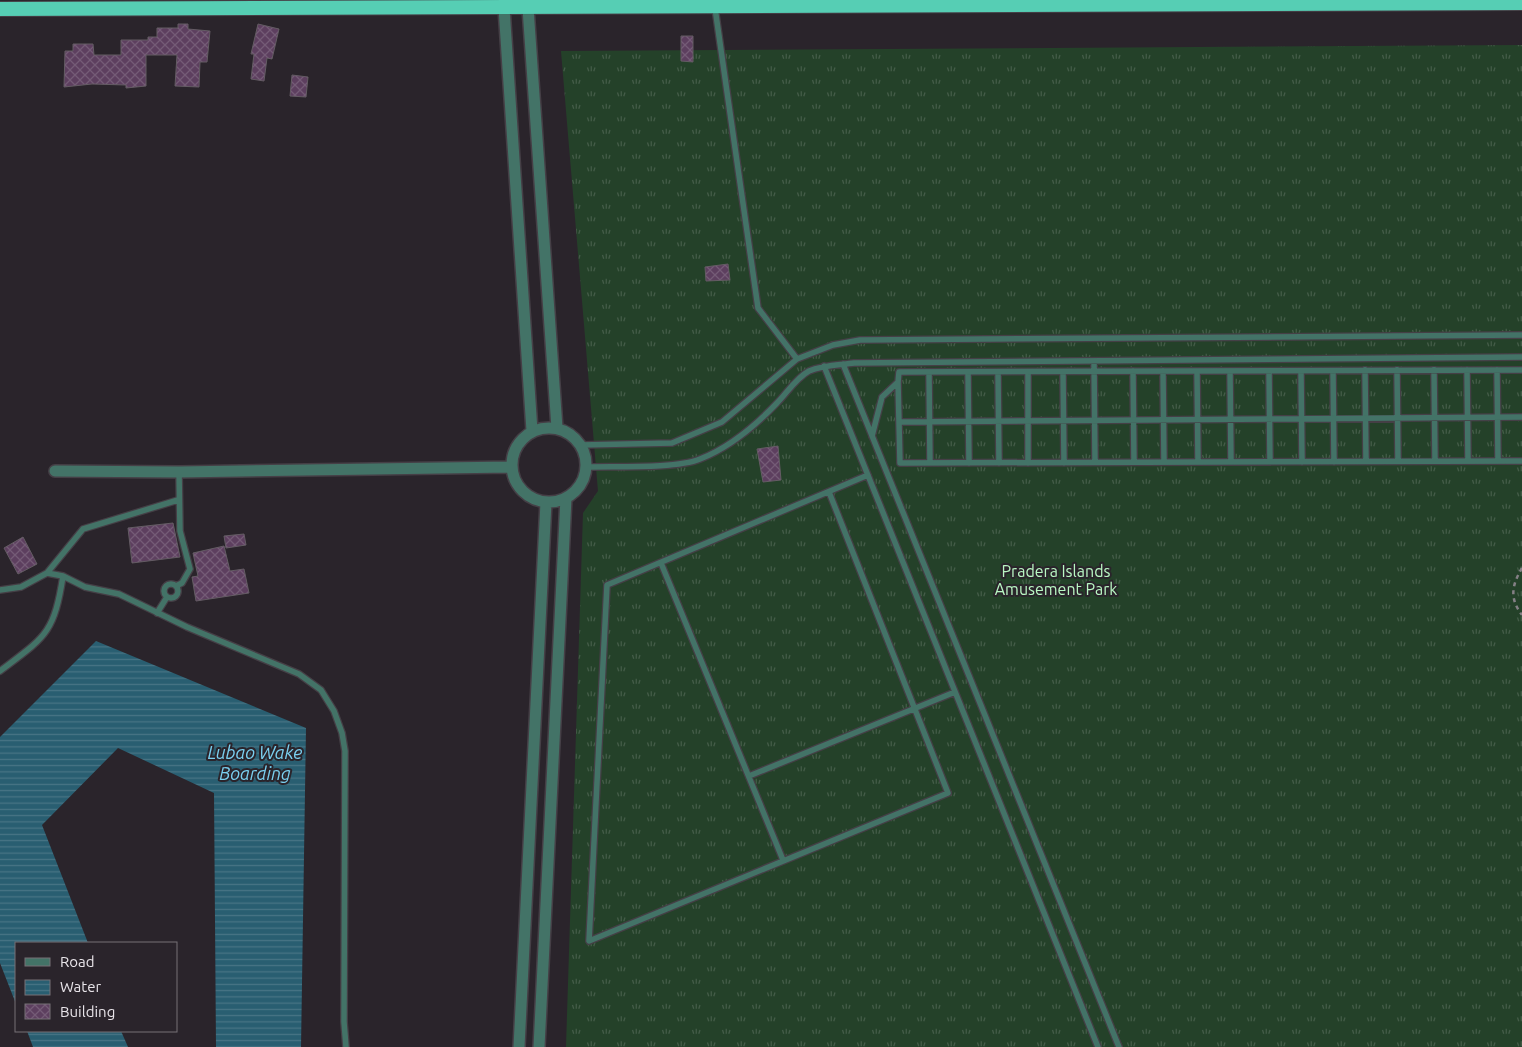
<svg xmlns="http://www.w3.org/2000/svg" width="1522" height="1047" font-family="Ubuntu,sans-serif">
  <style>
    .grass { fill: url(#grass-tufts) }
    .water { fill: url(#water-rules) }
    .building { fill: url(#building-cross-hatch); stroke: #645c64 }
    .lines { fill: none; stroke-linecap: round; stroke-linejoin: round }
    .service-casing { stroke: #453f46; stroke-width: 8 }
    .minor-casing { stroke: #453f46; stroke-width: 14 }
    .trunk-casing { stroke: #453f46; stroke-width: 16 }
    .path { stroke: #858086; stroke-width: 2.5; stroke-dasharray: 4 4; stroke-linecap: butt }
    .service { stroke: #437367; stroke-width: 5.5 }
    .minor { stroke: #437367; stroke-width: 11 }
    .trunk { stroke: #56ceb4; stroke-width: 14 }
    .labels { text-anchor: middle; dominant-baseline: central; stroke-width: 4; stroke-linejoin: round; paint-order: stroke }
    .park-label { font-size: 16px; fill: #b9f7c3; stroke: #2a242b }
    .water-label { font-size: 18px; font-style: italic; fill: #7acfef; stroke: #2a242b }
  </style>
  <defs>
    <pattern id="grass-tufts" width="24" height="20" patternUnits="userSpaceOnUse" patternTransform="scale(1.25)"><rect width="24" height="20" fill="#244129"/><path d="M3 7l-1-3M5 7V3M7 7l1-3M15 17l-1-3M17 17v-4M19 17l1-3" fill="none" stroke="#445c48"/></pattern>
    <pattern id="water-rules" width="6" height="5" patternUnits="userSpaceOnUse" patternTransform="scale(1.25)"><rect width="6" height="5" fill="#295e71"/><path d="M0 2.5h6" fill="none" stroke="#487585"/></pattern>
    <pattern id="building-cross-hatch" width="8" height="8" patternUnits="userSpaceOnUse" patternTransform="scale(1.25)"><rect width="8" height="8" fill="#5d3f5f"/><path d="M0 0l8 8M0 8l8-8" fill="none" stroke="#745b76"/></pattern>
  </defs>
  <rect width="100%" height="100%" fill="#2a242b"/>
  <!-- grass -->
  <path class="grass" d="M 1522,45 L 1522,1047 L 566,1047 L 583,513 L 598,491 L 561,51 Z"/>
  <!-- water -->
  <path class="water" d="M 96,641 L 306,728 L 301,1047 L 216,1047 L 214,793 L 118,748 L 42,825 L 88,943 L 16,943 L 16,1004 L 0,963 L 0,737 Z
    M 27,1031 L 121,1031 L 128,1047 L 33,1047 Z"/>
  <!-- building -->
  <path class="building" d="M 178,24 L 188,24 L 188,29 L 210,31 L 207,62 L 200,62 L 199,87 L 175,86 L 177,55 L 146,55 L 146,86 L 126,88 L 126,85 L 92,84 L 64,87 L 65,51 L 73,51 L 73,44 L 93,44 L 94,55 L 121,55 L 121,40 L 148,40 L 148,37 L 157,37 L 157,28 L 178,28 Z
    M 258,24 L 279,29 L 272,59 L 267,58 L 264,81 L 251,79 L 254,54 L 251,54 Z
    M 681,36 L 693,36 L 693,62 L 681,61 Z
    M 292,75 L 308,77 L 306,97 L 290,96 Z
    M 728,264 L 730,280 L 706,281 L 705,267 Z
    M 778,446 L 781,480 L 763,482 L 757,449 Z
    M 173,523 L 180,557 L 132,563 L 128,528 Z
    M 244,534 L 246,545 L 226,548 L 224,536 Z
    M 23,537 L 37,564 L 18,574 L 4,548 Z
    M 224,546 L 230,571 L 244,569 L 249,593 L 196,601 L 192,577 L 198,576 L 193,553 Z"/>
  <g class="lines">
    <!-- service casing -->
    <g class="service-casing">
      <path id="service" d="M 715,8 L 758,308 L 797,359
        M 1094,361 L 1095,462
        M 843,364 L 1119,1047
        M 824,366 L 1098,1047
        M 1365,370 L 1366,461
        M 1397,370 L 1398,461
        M 1434,370 L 1435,461
        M 1467,370 L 1468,461
        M 1497,370 L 1498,461
        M 1522,370 L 899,372 L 898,382 L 900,463 L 1522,461
        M 1133,371 L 1134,462
        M 1163,371 L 1164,462
        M 1197,371 L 1198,462
        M 1230,371 L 1231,462
        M 1269,371 L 1270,462
        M 1301,371 L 1302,462
        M 1333,371 L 1334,462
        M 929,372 L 930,463
        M 968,372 L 969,463
        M 998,372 L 999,463
        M 1028,372 L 1028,463
        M 1063,372 L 1064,463
        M 899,422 L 1522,417
        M 872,436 L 882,397 L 898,382
        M 581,445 L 672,443 L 722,422 L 797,359 L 833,345 L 860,340 L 1522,335
        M 586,467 C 615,466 676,469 700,459 C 728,448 756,425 777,403 C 787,393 796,378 809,371 C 823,365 839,365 854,363 L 1522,357
        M 829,492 L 948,793 L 589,941 L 607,585 L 868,475
        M 661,563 L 783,860
        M 47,573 L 83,529 L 178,500
        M164 591a7 7 0 1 1 14 0a7 7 0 1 1-14 0Z
        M 176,586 L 182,583 L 190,569 L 180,531 L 179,472
        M 0,590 L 21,587 L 47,573 L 63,576
        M 157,613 L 167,597
        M 0,671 C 45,637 54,634 63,576 L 85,587 L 119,594 L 187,627 L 299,674 L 321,690 L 334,711 L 342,733 L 345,751 L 344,1022 L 346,1047
        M 749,776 L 955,692"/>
    </g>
    <!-- minor casing -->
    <g class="minor-casing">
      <path id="minor" d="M 504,8 L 532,431
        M 528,8 L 557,428
        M512 465a37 37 0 1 1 74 0a37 37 0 1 1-74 0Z
        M 55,471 L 179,472 L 512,467
        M 519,1047 L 546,502
        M 539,1047 L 566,498"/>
    </g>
    <!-- trunk casing -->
    <g class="trunk-casing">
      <path id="trunk" d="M 0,9 L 1522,3"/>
    </g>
    <!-- path -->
    <path class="path" d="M 1522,568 C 1512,585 1509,598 1522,615"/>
    <!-- service -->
    <use href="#service" class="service"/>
    <!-- minor -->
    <use href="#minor" class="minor"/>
    <!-- trunk -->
    <use href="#trunk" class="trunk"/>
  </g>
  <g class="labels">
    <!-- park labels -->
    <g class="park-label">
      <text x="1056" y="571">Pradera Islands<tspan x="1056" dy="18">Amusement Park</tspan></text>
    </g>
    <!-- water labels -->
    <g class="water-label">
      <text x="255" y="752">Lubao Wake<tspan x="255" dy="21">Boarding</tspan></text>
    </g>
  </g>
  <!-- legend -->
  <rect x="15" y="942" width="162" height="90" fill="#2a242b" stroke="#767177"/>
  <rect x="25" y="958" width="25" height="8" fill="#437367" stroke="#767177"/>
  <text x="60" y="967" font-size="15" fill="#e8e4e9">Road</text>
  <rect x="25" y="980" width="25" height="15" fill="url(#water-rules)" stroke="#767177"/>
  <text x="60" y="992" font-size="15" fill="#e8e4e9">Water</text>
  <rect x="25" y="1004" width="25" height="15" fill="url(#building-cross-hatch)" stroke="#767177"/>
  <text x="60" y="1017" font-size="15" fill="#e8e4e9">Building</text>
</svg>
